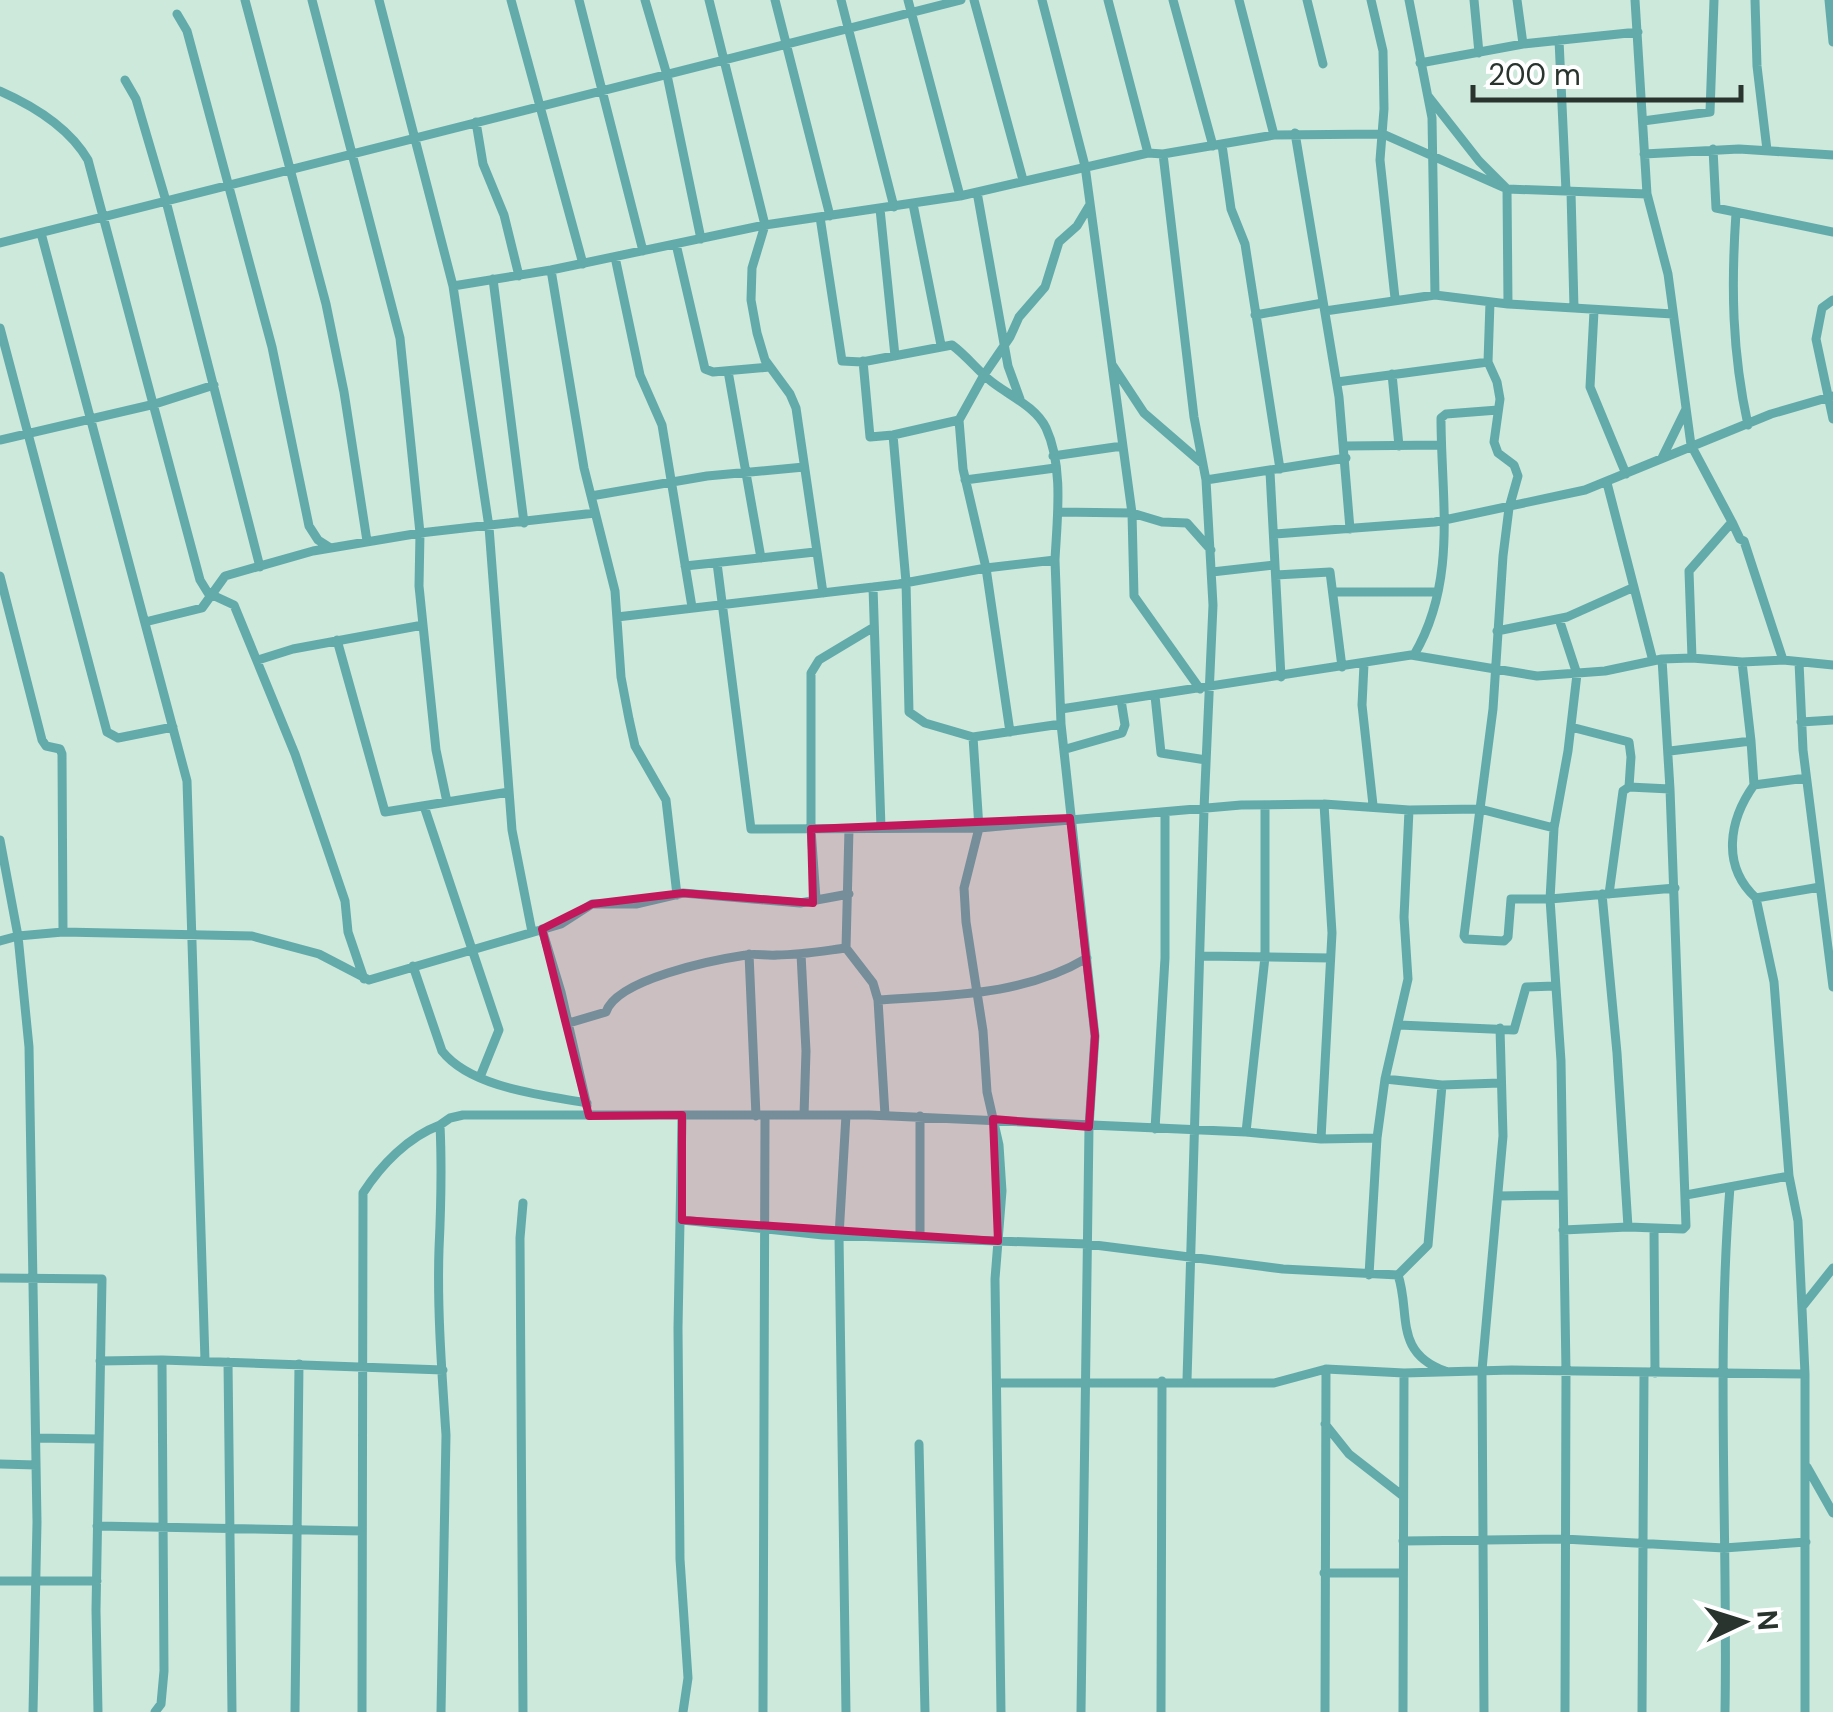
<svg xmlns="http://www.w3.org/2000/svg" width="1833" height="1712" font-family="'DM Sans',sans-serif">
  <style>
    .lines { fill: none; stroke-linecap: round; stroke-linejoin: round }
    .street { stroke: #63abaa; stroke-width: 9 }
    .marked { fill: #c2185b; fill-opacity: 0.2; stroke: #c2185b; stroke-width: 8; stroke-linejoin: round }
  </style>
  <rect width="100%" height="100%" fill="#cde9dc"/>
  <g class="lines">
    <!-- street -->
    <path class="street" d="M 245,0 L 326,304 L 344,392 L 367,541
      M 312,0 L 400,338 L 420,533 L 419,586 L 423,625 L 436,750 L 447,802
      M 379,0 L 453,286 L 489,527 L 512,830 L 532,932
      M 511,0 L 583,264
      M 579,0 L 643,251
      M 645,0 L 667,75 L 701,239
      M 709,0 L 765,225 L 752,268 L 751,300 L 757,333 L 765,360 L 790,394 L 796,408 L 823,593
      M 775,0 L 830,216
      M 841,0 L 894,207
      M 908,0 L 960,196
      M 974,0 L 1023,180
      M 1042,0 L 1085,166 L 1132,513 L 1134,596 L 1200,689
      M 1108,0 L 1148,153
      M 1173,0 L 1213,146
      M 1239,0 L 1274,135
      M 1307,0 L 1323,64
      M 1371,0 L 1383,51 L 1384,109 L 1380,160 L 1395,298
      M 1409,0 L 1432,118 L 1435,295
      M 1474,0 L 1479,53
      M 1517,0 L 1523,44
      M 1635,0 L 1647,194 L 1668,274 L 1691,445 L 1732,522 L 1689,571 L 1692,658
      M 1755,0 L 1757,66 L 1767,150
      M 1829,0 L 1833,42
      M 177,14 L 187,31 L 272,347 L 309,526 L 318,540 L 329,547
      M 1559,40 L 1566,191
      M 1420,63 L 1523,44 L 1638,32
      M 125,80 L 136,99 L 166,201 L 260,567
      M 0,91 C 34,106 69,127 88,160 L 200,580 L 208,593 L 234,605 L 295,754 L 345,901 L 348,932 L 364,979
      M 1428,96 L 1479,161 L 1507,189 L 1508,304
      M 1643,121 L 1710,112 L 1714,0
      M 476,122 L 483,164 L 504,215 L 519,276
      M 1295,133 L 1339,397 L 1350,529
      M 1222,145 L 1231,209 L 1245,244 L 1280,469
      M 1713,149 L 1716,208 L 1833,232
      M 1163,154 L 1194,417 L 1206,480 L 1213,605 L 1204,809 L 1187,1380
      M 1644,154 L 1739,149 L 1833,155
      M 977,192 L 1008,366 L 1020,399
      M 1571,192 L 1574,308
      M 913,204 L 941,345
      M 880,209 L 895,356
      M 1736,213 C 1731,287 1732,352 1748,425
      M 820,217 L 842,361 L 862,362 L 952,345 C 967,356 978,371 992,382 C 1010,396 1036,407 1046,428 C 1064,467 1057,519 1055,560
      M 41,233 L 187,781 L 205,1361
      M 0,243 L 961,0
      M 676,244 L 705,369 L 713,372 L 770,367
      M 615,257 L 640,375 L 662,425 L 692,607
      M 551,270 L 584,468 L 615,591 L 621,677 L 629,719 L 635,746 L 666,800 L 677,895
      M 493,279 L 524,523
      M 453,286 L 551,270 L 765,225 L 960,196 L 1148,153 L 1163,154 L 1274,135 L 1383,134 L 1507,189 L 1647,194
      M 1833,300 L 1822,308 L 1816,339 L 1833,419
      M 1325,311 L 1435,295 L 1508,304 L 1673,314
      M 1594,311 L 1590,387 L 1626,474
      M 1255,315 L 1323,303
      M 0,328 L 107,732 L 118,738 L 173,727
      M 863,361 L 870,437 L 893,435 L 959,420
      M 1113,366 L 1144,413 L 1203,464
      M 728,371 L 761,558
      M 1392,374 L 1399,446
      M 1337,382 L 1488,362
      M 893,435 L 906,582 L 909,712 L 925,723 L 973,737
      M 0,440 L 155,404 L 214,385
      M 1345,446 L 1441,445
      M 1053,456 L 1122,446
      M 1662,458 L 1686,409
      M 1270,472 L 1281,677
      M 965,480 L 1055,468
      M 1206,480 L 1346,458
      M 1607,483 L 1653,661
      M 591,496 L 707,476 L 804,467
      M 1058,512 L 1132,513 L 1162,522 L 1187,523 L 1211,550
      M 1732,522 L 1740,539 L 1744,541 L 1783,660
      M 1275,534 L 1435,522 L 1585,490 L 1771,414 L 1833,396
      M 717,563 L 751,829 L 979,828 L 1241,805 L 1324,804 L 1409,810 L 1480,809 L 1493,709 L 1503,556 L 1509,508 L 1518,476 L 1514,465 L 1498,453 L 1494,442 L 1500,399 L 1497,382 L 1488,362 L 1490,302
      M 685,566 L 815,552
      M 1212,572 L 1275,565
      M 1276,575 L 1330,572 L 1342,667
      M 0,576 L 42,740 L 46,746 L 60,749 L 62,754 L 63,932
      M 873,587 L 881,828
      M 1333,592 L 1438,592
      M 617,617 L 899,584 L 986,568 L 1055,560 L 1061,724 L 1095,1036 L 1089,1127 L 1081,1712
      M 145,622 L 202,608 L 225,576 L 313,551 L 420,533 L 595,513
      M 1497,631 L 1567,617 L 1632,588
      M 337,640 L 385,812 L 509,792
      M 1414,655 C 1458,580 1441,499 1441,418 L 1446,414 L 1498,410
      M 258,660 L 293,649 L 423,625
      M 1799,662 L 1803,750 L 1833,987
      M 1364,664 L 1362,705 L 1373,805
      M 1155,696 L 1161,753 L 1206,760
      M 1061,709 L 1411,655 L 1537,676 L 1605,671 L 1662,659 L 1692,658 L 1742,662 L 1783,660 L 1833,665
      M 1801,722 L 1833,720
      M 1571,727 L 1629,742 L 1631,757 L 1629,787
      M 1010,732 L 986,568 L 963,469 L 959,420 L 984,375 L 1010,337 L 1019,317 L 1045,287 L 1059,242 L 1077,226 L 1089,206
      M 1751,741 L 1754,785 L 1806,778
      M 1066,749 L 1122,733 L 1125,725 L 1121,700
      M 1670,751 L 1751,741 L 1742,662
      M 1754,785 C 1729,820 1721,866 1756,898
      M 424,806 L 499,1030 L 480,1077
      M 1480,809 L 1554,828 L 1550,899 L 1511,899 L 1508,937 L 1504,941 L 1466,939 L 1464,936 Z
      M 1554,828 L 1568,751 L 1577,674 L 1559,619
      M 849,829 L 846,948 L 873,983 L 878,1000 L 885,1115
      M 0,840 L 18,936 L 29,1047 L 37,1522 L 33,1712
      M 1602,894 L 1617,1053 L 1628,1227
      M 1609,894 L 1623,791 L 1629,787 L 1670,789 L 1662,659
      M 816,899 L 811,829 L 811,673 L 819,660 L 874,627
      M 542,929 L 561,992 L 587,1106
      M 0,941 L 18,936 L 63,932 L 252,936 L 319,954 L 369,980 L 561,924 L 592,904 L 636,904 L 683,893 L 800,903 L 849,894
      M 749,954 L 756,1116
      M 801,954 L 806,1051 L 804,1115
      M 1201,956 L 1330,958
      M 413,966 L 442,1051 C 471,1088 543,1095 587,1103
      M 878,1000 C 950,995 1023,996 1087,958
      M 569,1023 L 606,1012 C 617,979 713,960 746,955 C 756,953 766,956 777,955 C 800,955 823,951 846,948
      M 1399,1025 L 1514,1030 L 1526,987 L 1555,986
      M 1385,1079 L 1442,1085 L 1500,1083
      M 682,1115 L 678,1328 L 680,1559 L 688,1678 L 683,1712
      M 846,1115 L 839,1236 L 846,1712
      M 920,1116 L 920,1238
      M 1155,1129 L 1165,958 L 1165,812
      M 1246,1132 L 1265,957 L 1265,805
      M 1321,1139 L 1332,933 L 1324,804
      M 1686,1195 L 1789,1176
      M 1499,1196 L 1562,1195
      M 682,1220 L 823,1235 L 1087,1244 L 1283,1269 L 1398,1275 C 1411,1313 1393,1352 1445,1371
      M 1654,1229 L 1655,1373
      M 1563,1230 L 1628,1227 L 1683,1229 L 1686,1226 L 1670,789
      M 1369,1275 L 1377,1138 L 1385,1079 L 1408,979 L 1404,917 L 1409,810
      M 1398,1275 L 1428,1245 L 1442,1085
      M 0,1278 L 102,1279 L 96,1610 L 98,1712
      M 1802,1307 L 1833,1268
      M 100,1361 L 162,1360 L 443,1370
      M 228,1362 L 232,1712
      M 997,1383 L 1274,1383 L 1326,1369 L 1404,1373 L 1512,1370 L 1805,1374
      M 1325,1424 L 1349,1454 L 1403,1496
      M 36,1438 L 98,1439
      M 919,1444 L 925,1712
      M 0,1464 L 36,1465
      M 1807,1467 L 1833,1513
      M 97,1526 L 362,1531
      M 1403,1541 L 1564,1539 L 1724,1548 L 1806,1542
      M 1324,1573 L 1403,1573
      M 0,1581 L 97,1581
      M 155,1712 L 161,1704 L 164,1671 L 162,1360
      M 295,1712 L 299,1364
      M 362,1712 L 363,1193 C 381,1165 408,1137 440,1125
      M 441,1712 L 446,1435 C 442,1374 437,1310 439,1249 C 441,1207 442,1167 440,1125 L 450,1118 L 463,1115 L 869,1115 L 1246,1132 L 1321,1139 L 1377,1138
      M 523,1712 L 520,1238 L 523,1203
      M 763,1712 L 765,1116
      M 1001,1712 L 995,1279 L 1002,1191 L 999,1145 L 987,1092 L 983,1031 L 966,922 L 964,888 L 979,828 L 973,737 L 1061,724
      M 1161,1712 L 1162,1381
      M 1325,1712 L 1326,1369
      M 1403,1712 L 1404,1373
      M 1484,1712 L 1482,1370 L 1503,1136 L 1500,1028
      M 1565,1712 L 1566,1371 L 1561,1061 L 1550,899 L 1675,888
      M 1642,1712 L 1644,1374
      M 1725,1712 C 1728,1537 1716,1362 1730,1187
      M 1805,1712 L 1805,1374 L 1798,1221 L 1789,1176 L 1774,982 L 1756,898 L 1820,887"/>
  </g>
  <!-- marked area -->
  <path class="marked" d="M 1070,818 L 1095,1036 L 1089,1127 L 993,1119 L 998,1241 L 682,1220 L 682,1115 L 589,1116 L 542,929 L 592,904 L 683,893 L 813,903 L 811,829 Z"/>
  <!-- north arrow -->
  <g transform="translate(1743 1622) rotate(86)" stroke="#ffffff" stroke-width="8" paint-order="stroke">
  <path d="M0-8L18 38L0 25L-18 38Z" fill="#29342f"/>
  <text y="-15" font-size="28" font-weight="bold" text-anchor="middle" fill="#29342f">N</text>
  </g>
  <!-- scale -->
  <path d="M1473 85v15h268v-15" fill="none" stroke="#29342f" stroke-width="5"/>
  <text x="1488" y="85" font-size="30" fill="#29342f" stroke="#ffffff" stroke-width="8" paint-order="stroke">200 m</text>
</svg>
